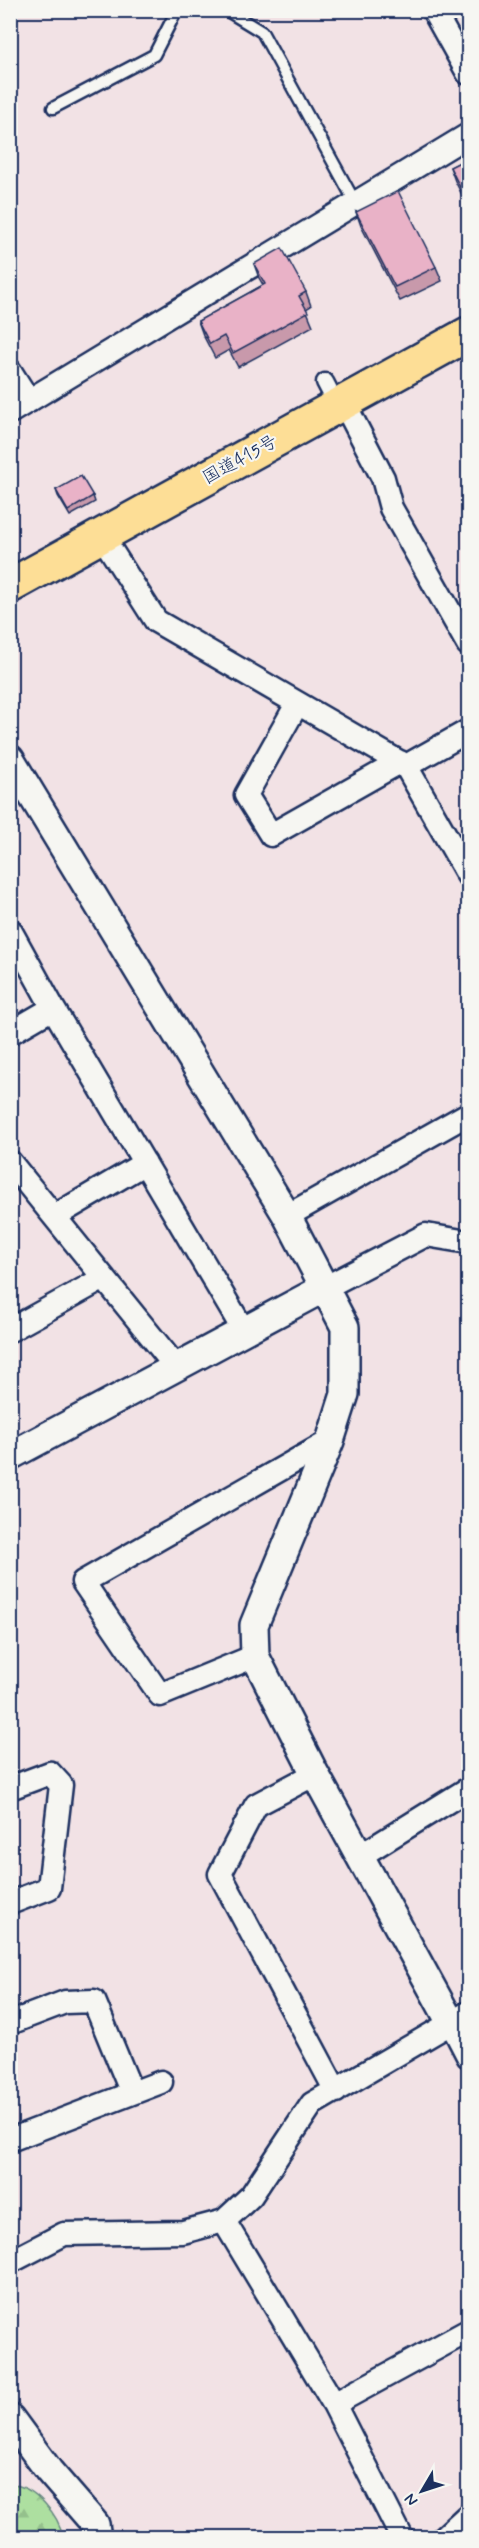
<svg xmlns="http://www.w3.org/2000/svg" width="479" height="2548" font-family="Mynerve,'Klee One',sans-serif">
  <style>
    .forest { fill: url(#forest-firs); stroke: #64877f; stroke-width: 1.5 }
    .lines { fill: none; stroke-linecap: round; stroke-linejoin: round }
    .service-casing { stroke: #1b2f5e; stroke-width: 15 }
    .pedestrian-casing { stroke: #1b2f5e; stroke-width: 21 }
    .minor-casing { stroke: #1b2f5e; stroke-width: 27 }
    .tertiary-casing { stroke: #1b2f5e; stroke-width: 32 }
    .trunk-casing { stroke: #1b2f5e; stroke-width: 38 }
    .service { stroke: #f6f6f2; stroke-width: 10 }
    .pedestrian { stroke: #f6f6f2; stroke-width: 16 }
    .minor { stroke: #f6f6f2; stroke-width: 22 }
    .tertiary { stroke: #f6f6f2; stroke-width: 27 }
    .trunk { stroke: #fdde96; stroke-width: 33 }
    .wall { fill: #c899ab; stroke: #1b2f5e; stroke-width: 1.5 }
    .building { fill: #e9b2c7; stroke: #1b2f5e; stroke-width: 1.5 }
    .labels { text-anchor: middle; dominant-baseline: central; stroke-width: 4.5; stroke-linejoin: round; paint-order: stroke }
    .street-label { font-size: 18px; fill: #1b2f5e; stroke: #f6f6f2 }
  </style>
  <defs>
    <pattern id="forest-firs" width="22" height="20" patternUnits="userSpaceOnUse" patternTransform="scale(1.5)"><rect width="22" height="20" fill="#addfa0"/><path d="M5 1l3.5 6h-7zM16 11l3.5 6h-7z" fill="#94c08c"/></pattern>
  </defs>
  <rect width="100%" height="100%" fill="#f2e2e5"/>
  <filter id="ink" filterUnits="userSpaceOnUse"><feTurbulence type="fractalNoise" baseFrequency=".0167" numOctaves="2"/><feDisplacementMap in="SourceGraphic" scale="12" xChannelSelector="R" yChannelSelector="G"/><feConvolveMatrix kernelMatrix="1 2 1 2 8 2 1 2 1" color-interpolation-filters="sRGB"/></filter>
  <g filter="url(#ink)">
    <!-- forest -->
    <path class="forest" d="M 11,2485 C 34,2485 59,2515 63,2537 L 11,2537 Z"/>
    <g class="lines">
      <!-- service casing -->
      <g class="service-casing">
        <path id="service" d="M 226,10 L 262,32 L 356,204
          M 53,108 L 154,55 L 177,10"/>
      </g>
      <!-- pedestrian casing -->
      <g class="pedestrian-casing">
        <path id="pedestrian" d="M 325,382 L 339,409"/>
      </g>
      <!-- minor casing -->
      <g class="minor-casing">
        <path id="minor" d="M 433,10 L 468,73
          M 10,371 L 29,401
          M 344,403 L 383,478 L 391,508 L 468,644
          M 10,412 L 468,135
          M 102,536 L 156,621 L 406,766 L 468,875
          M 297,704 L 246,795 L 271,835 L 400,762
          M 406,766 L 468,731
          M 10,930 L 53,1008 L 244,1331
          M 10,1033 L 53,1008
          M 10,1162 L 176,1367
          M 55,1216 L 145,1163
          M 287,1216 L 468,1114
          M 326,1287 L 426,1235 L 468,1242
          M 10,1330 L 104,1278
          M 255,1656 L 160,1695 L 83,1582 L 330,1441
          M 315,1774 L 256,1805 L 220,1874 L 336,2091
          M 10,1788 L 50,1773 L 61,1785 L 49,1888 L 10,1903
          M 360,1856 L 468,1789
          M 10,2023 L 65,2002 L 94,2001 L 132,2093
          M 451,2023 L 468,2056
          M 10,2140 L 161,2082
          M 224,2221 L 334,2404 L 402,2538
          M 10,2262 L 64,2234 L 183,2232 L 224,2221 L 251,2196 L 312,2104 L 468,2013
          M 334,2404 L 468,2331
          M 443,2538 L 468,2515"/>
      </g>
      <!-- tertiary casing -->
      <g class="tertiary-casing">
        <path id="tertiary" d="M 10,759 L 287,1216 L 345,1327 L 345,1394 L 330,1441 L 254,1625 L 255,1656 L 315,1774 L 451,2023
          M 10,1456 L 326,1287
          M 10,2418 L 49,2471 L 95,2524 L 97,2538"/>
      </g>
      <!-- trunk casing -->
      <g class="trunk-casing">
        <path id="trunk" d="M 10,586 L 468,334"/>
      </g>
      <!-- service -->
      <use href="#service" class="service"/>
      <!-- pedestrian -->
      <use href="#pedestrian" class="pedestrian"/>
      <!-- minor -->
      <use href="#minor" class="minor"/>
      <!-- tertiary -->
      <use href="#tertiary" class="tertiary"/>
      <!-- trunk -->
      <use href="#trunk" class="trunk"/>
    </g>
    <!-- wall -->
    <path class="wall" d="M 468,158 L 468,207 L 455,181 L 450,167 Z
      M 356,212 L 436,267 L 442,281 L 400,301 L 361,226 Z
      M 254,264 L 306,292 L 311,306 L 306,309 L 313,326 L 238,367 L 229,350 L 215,358 L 203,335 L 198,321 L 263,285 L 259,278 Z
      M 56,490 L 93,496 L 95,502 L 70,516 L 58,496 Z"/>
    <!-- building -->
    <path class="building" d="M 468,158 L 468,203 L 450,167 Z
      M 398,191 L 436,267 L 395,287 L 356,212 Z
      M 282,248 L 306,292 L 299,296 L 308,312 L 233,353 L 224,336 L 210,344 L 198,321 L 265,284 L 254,264 Z
      M 81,476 L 93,496 L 68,511 L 56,490 Z"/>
  </g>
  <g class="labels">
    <!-- street labels -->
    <g class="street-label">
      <text transform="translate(240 460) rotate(-29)">国道415号</text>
    </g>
  </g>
  <!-- margin -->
  <rect width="479" height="2548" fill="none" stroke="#f6f6f2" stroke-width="36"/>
  <rect x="18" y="18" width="443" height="2512" fill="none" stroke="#1b2f5e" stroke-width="2" filter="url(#ink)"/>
  <!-- north arrow -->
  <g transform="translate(422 2491) rotate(231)" stroke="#f6f6f2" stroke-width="4.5" paint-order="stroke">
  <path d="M0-4.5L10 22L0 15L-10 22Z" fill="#1b2f5e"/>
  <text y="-9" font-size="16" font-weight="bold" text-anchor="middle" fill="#1b2f5e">N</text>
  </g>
</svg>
